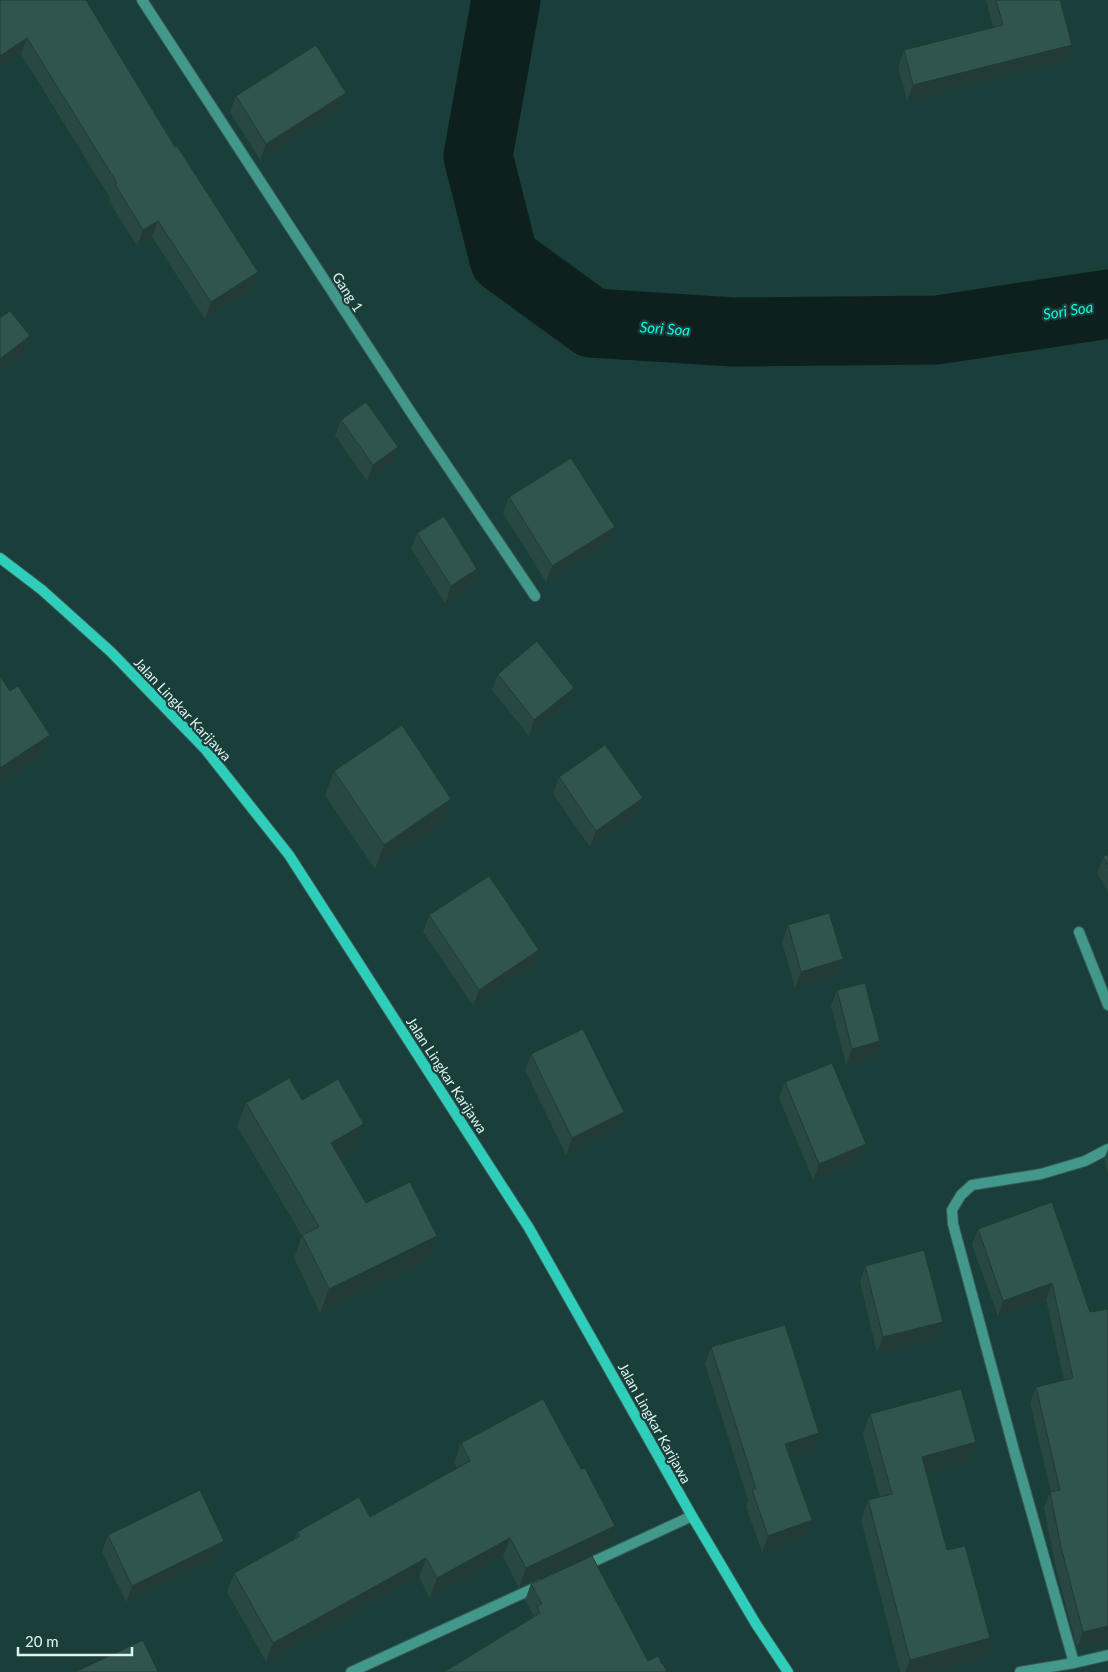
<svg xmlns="http://www.w3.org/2000/svg" width="1108" height="1672" font-family="Lato,sans-serif">
  <style>
    .lines { fill: none; stroke-linecap: round; stroke-linejoin: round }
    .river { stroke: #0d201d; stroke-width: 69 }
    .minor-casing { stroke: #3a5b56; stroke-width: 12 }
    .secondary-casing { stroke: #3a5b56; stroke-width: 12 }
    .minor { stroke: #42988b; stroke-width: 10 }
    .secondary { stroke: #2fceba; stroke-width: 10 }
    .wall { fill: #294843 }
    .shaded-wall { fill: #223b37 }
    .building { fill: #30544e; stroke: #223b37 }
    .labels { text-anchor: middle; dominant-baseline: central; stroke-width: 4.5; stroke-linejoin: round; paint-order: stroke }
    .street-label { font-size: 14px; fill: #e0f4f0; stroke: #1a3e39 }
    .water-label { font-size: 15px; font-style: italic; fill: #0bfde4; stroke: #1a3e39 }
  </style>
  <rect width="100%" height="100%" fill="#1a3e39"/>
  <g class="lines">
    <!-- river -->
    <path class="river" d="M 506,0 L 478,156 L 504,259 L 592,323 L 733,332 L 937,330 L 1108,304"/>
    <!-- minor casing -->
    <g class="minor-casing">
      <path id="minor" d="M 142,0 L 412,414 L 535,596
        M 1079,932 L 1108,1005
        M 584,1566 L 692,1516
        M 1074,1663 L 1015,1454 L 953,1224 L 952,1210 L 961,1195 L 972,1185 L 1041,1174 L 1085,1161 L 1108,1149
        M 351,1672 L 541,1585
        M 1020,1672 L 1074,1663 L 1108,1655"/>
    </g>
    <!-- secondary casing -->
    <g class="secondary-casing">
      <path id="secondary" d="M 0,558 L 42,590 L 111,652 L 205,749 L 289,855 L 529,1228 L 692,1516 L 756,1624 L 788,1672"/>
    </g>
    <!-- minor -->
    <use href="#minor" class="minor"/>
    <!-- secondary -->
    <use href="#secondary" class="secondary"/>
  </g>
  <!-- wall -->
  <path class="wall" d="M 0,0 L 175,147 L 258,272 L 252,288 L 205,319 L 152,237 L 137,246 L 109,201 L 110,198 L 21,54 Z
    M 986,0 L 1060,0 L 1072,45 L 1066,61 L 907,101 L 898,67 L 904,50 L 993,27 Z
    M 236,96 L 340,109 L 260,160 L 230,112 Z
    M 341,420 L 392,463 L 367,481 L 335,436 Z
    M 509,497 L 609,543 L 546,582 L 503,513 Z
    M 417,533 L 471,586 L 445,603 L 411,549 Z
    M 498,674 L 568,704 L 529,736 L 492,690 Z
    M 334,771 L 451,799 L 443,822 L 375,869 L 325,795 Z
    M 559,777 L 637,814 L 590,847 L 553,794 Z
    M 1108,854 L 1108,892 L 1097,873 L 1103,857 Z
    M 429,915 L 533,967 L 473,1006 L 423,932 Z
    M 788,925 L 843,959 L 837,975 L 795,988 L 782,942 Z
    M 837,990 L 880,1041 L 874,1058 L 846,1065 L 831,1006 Z
    M 531,1054 L 624,1112 L 618,1128 L 566,1155 L 525,1070 Z
    M 785,1082 L 866,1144 L 860,1161 L 813,1180 L 779,1098 Z
    M 302,1100 L 356,1147 L 339,1157 L 366,1203 L 437,1236 L 428,1260 L 320,1313 L 294,1258 L 302,1236 L 237,1126 L 246,1103 Z
    M 1108,1149 L 1108,1172 L 1104,1159 Z
    M 978,1229 L 1090,1312 L 1108,1309 L 1108,1641 L 1077,1648 L 1055,1563 L 1044,1508 L 1050,1492 L 1051,1492 L 1030,1403 L 1036,1387 L 1064,1380 L 1046,1299 L 998,1316 L 972,1245 Z
    M 865,1266 L 937,1338 L 877,1353 L 860,1282 Z
    M 711,1347 L 819,1433 L 813,1449 L 790,1457 L 812,1520 L 806,1536 L 762,1552 L 746,1507 L 748,1500 L 705,1364 Z
    M 870,1414 L 969,1462 L 926,1473 L 947,1550 L 983,1658 L 933,1672 L 900,1672 L 861,1520 L 868,1500 L 880,1497 L 863,1434 Z
    M 461,1443 L 608,1546 L 519,1588 L 503,1557 L 430,1598 L 419,1577 L 266,1662 L 227,1592 L 234,1573 L 294,1539 L 297,1532 L 370,1517 L 457,1468 L 454,1463 Z
    M 108,1535 L 224,1541 L 218,1557 L 126,1602 L 102,1552 Z
    M 531,1584 L 648,1661 L 662,1664 L 667,1672 L 533,1617 L 534,1616 L 525,1600 Z"/>
  <!-- shaded-wall -->
  <path class="shaded-wall" d="M 27,38 L 21,54 L 0,69 L 0,56 Z
    M 1072,45 L 1066,61 L 907,101 L 913,85 Z
    M 346,93 L 340,109 L 260,160 L 266,144 Z
    M 158,221 L 152,237 L 137,246 L 143,230 Z
    M 258,272 L 252,288 L 205,319 L 211,302 Z
    M 30,336 L 24,353 L 0,371 L 0,359 Z
    M 398,447 L 392,463 L 367,481 L 373,465 Z
    M 615,527 L 609,543 L 546,582 L 552,566 Z
    M 477,569 L 471,586 L 445,603 L 451,586 Z
    M 574,688 L 568,704 L 529,736 L 534,720 Z
    M 50,735 L 43,755 L 0,784 L 0,768 Z
    M 643,798 L 637,814 L 590,847 L 596,831 Z
    M 451,799 L 443,822 L 375,869 L 384,845 Z
    M 539,950 L 533,967 L 473,1006 L 479,990 Z
    M 843,959 L 837,975 L 795,988 L 801,972 Z
    M 880,1041 L 874,1058 L 846,1065 L 852,1049 Z
    M 624,1112 L 618,1128 L 566,1155 L 572,1138 Z
    M 364,1124 L 356,1147 L 322,1167 L 331,1143 Z
    M 866,1144 L 860,1161 L 813,1180 L 819,1164 Z
    M 437,1236 L 428,1260 L 320,1313 L 329,1289 Z
    M 1052,1283 L 1046,1299 L 998,1316 L 1003,1301 Z
    M 943,1322 L 937,1338 L 877,1353 L 883,1337 Z
    M 819,1433 L 813,1449 L 780,1460 L 785,1444 Z
    M 976,1442 L 969,1462 L 914,1477 L 922,1457 Z
    M 812,1520 L 806,1536 L 762,1552 L 768,1536 Z
    M 615,1526 L 608,1546 L 519,1588 L 526,1568 Z
    M 510,1538 L 503,1557 L 430,1598 L 437,1578 Z
    M 224,1541 L 218,1557 L 126,1602 L 132,1586 Z
    M 426,1558 L 419,1577 L 266,1662 L 273,1643 Z
    M 1108,1626 L 1108,1641 L 1077,1648 L 1083,1632 Z
    M 990,1638 L 983,1658 L 933,1672 L 905,1672 L 910,1660 Z"/>
  <!-- building -->
  <path class="building" d="M 0,0 L 86,0 L 175,147 L 177,146 L 258,272 L 211,302 L 158,221 L 143,230 L 115,184 L 117,183 L 27,38 L 0,56 Z
    M 996,0 L 1060,0 L 1072,45 L 913,85 L 904,50 L 1003,25 Z
    M 316,45 L 346,93 L 266,144 L 236,96 Z
    M 10,311 L 30,336 L 0,359 L 0,318 Z
    M 366,402 L 398,447 L 373,465 L 341,420 Z
    M 571,458 L 615,527 L 552,566 L 509,497 Z
    M 444,516 L 477,569 L 451,586 L 417,533 Z
    M 537,641 L 574,688 L 534,720 L 498,674 Z
    M 0,676 L 10,691 L 18,686 L 50,735 L 0,768 Z
    M 402,725 L 451,799 L 384,845 L 334,771 Z
    M 605,745 L 643,798 L 596,831 L 559,777 Z
    M 1108,854 L 1108,865 L 1103,857 Z
    M 489,876 L 539,950 L 479,990 L 429,915 Z
    M 829,913 L 843,959 L 801,972 L 788,925 Z
    M 865,983 L 880,1041 L 852,1049 L 837,990 Z
    M 583,1029 L 624,1112 L 572,1138 L 531,1054 Z
    M 832,1063 L 866,1144 L 819,1164 L 785,1082 Z
    M 289,1078 L 302,1100 L 338,1079 L 364,1124 L 331,1143 L 366,1203 L 410,1182 L 437,1236 L 329,1289 L 302,1235 L 319,1227 L 246,1103 Z
    M 1052,1202 L 1090,1312 L 1108,1309 L 1108,1626 L 1083,1632 L 1061,1547 L 1050,1492 L 1060,1490 L 1036,1387 L 1073,1378 L 1052,1283 L 1003,1301 L 978,1229 Z
    M 924,1250 L 943,1322 L 883,1337 L 865,1266 Z
    M 785,1325 L 819,1433 L 785,1444 L 812,1520 L 768,1536 L 752,1490 L 756,1489 L 711,1347 Z
    M 961,1389 L 976,1442 L 922,1457 L 947,1550 L 965,1546 L 990,1638 L 910,1660 L 868,1500 L 892,1494 L 870,1414 Z
    M 543,1399 L 581,1469 L 585,1468 L 615,1526 L 526,1568 L 510,1538 L 437,1578 L 426,1558 L 273,1643 L 234,1573 L 300,1536 L 297,1532 L 359,1497 L 370,1517 L 470,1461 L 461,1443 Z
    M 200,1490 L 224,1541 L 132,1586 L 108,1535 Z
    M 592,1556 L 648,1661 L 658,1656 L 662,1664 L 663,1664 L 667,1672 L 444,1672 L 540,1613 L 537,1606 L 542,1604 L 531,1584 Z
    M 143,1640 L 158,1672 L 75,1672 Z"/>
  <g class="labels">
    <!-- street labels -->
    <g class="street-label">
      <text transform="translate(348 292) rotate(57)">Gang 1</text>
      <text transform="translate(183 709) rotate(47)">Jalan Lingkar Karijawa</text>
      <text transform="translate(447 1075) rotate(57)">Jalan Lingkar Karijawa</text>
      <text transform="translate(655 1423) rotate(61)">Jalan Lingkar Karijawa</text>
    </g>
    <!-- water labels -->
    <g class="water-label">
      <text transform="translate(1068 310) rotate(-9)">Sori Soa</text>
      <text transform="translate(665 328) rotate(4)">Sori Soa</text>
    </g>
  </g>
  <!-- scale -->
  <path d="M18 1647v8h114v-8" fill="none" stroke="#e0f4f0" stroke-width="2.5"/>
  <text x="25" y="1647" font-size="15" fill="#e0f4f0" stroke="#1a3e39" stroke-width="4" paint-order="stroke">20 m</text>
</svg>
